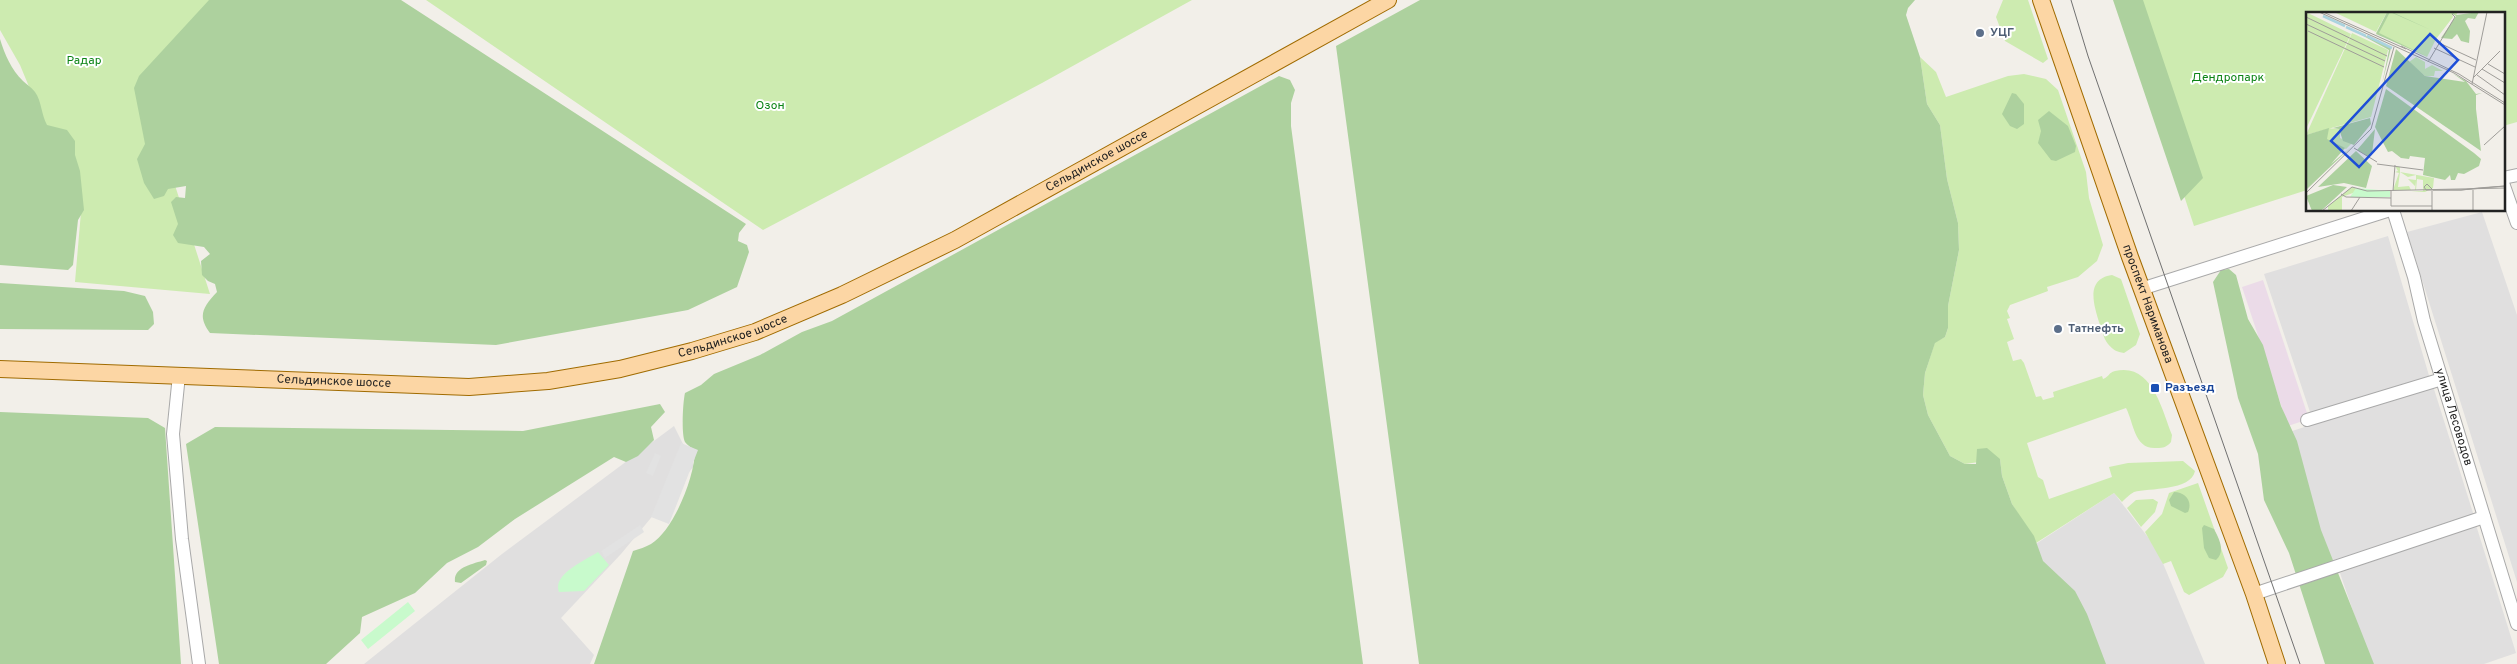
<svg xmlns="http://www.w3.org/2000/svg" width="2517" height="664" font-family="Overpass,sans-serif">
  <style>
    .residential { fill: #e0dfdf }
    .industrial { fill: #ebdbe8 }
    .grass { fill: #cdebb0 }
    .forest { fill: #add19e }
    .park { fill: #c8facc }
    .parking { fill: #e2e2e2 }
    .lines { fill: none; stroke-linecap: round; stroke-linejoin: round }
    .minor-casing { stroke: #a9a9a9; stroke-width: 14 }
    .major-casing { stroke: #a06b00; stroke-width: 18 }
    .minor { stroke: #fff; stroke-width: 12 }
    .major { stroke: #fcd6a4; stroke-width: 16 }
    .tram { stroke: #707070; stroke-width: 1 }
    .service-dot { fill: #5c6f8a; stroke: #fff; stroke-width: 2 }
    .transit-dot { fill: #1a4fb4; stroke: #fff; stroke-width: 2 }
    .labels { text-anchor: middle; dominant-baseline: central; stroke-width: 4; stroke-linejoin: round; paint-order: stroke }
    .service-label { font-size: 12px; font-weight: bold; fill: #4e5e75; stroke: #fff; text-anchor: start }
    .park-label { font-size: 12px; fill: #0c8416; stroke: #fff }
    .street-label { font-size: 12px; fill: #222; stroke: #fff }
    .transit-label { font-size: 12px; font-weight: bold; fill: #164399; stroke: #fff; text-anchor: start }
    .inset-river { fill: none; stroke: #aad3df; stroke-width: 2.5 }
    .inset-road { fill: none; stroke: #9f9d99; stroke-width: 1 }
    .view { fill: #1d4ed8; fill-opacity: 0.15; stroke: #1d4ed8; stroke-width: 2.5 }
    .inset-edge { fill: none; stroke: #222; stroke-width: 2.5 }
  </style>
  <rect width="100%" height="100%" fill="#f2efe9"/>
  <!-- residential -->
  <path class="residential" d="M 2482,212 L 2517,315 L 2517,582 L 2407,232 Z
    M 2388,236 L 2430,379 L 2311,415 L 2264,274 Z
    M 2433,386 L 2474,516 L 2331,563 L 2289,432 Z
    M 674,426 L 694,466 L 621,554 L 561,618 L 594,655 L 590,664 L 364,664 L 502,554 Z
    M 2114,493 L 2157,549 L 2205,664 L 2093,664 L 2028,549 Z
    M 2476,525 L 2516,653 L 2484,664 L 2371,664 L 2340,573 Z"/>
  <!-- industrial -->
  <path class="industrial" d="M 2263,280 L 2309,419 L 2288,426 L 2242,287 Z"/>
  <!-- grass -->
  <path class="grass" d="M 0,0 L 217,0 L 142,83 L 210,294 L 75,282 L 81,212 L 20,65 L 0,30 Z
    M 426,0 L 1192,0 L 1042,83 L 763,230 Z
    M 2003,0 L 2028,0 L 2048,59 L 2043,63 L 2005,41 L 1996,17 Z
    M 2120,0 L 2517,0 L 2517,122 L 2503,126 L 2503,14 L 2307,14 L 2307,190 L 2194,226 Z
    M 1920,57 L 1936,72 L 1946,97 L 2008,76 L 2024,74 L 2046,79 L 2058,90 L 2086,172 L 2089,198 L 2103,245 L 2097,261 L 2078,277 L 2047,287 L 2048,291 L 2010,305 L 2007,311 L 2010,318 L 2007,319 L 2014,339 L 2007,342 L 2013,361 L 2021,359 L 2024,363 L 2036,397 L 2041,396 L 2043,400 L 2054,397 L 2053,392 L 2102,376 L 2103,379 C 2110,376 2108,373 2115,371 C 2152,362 2162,410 2172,435 L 2171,442 C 2167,447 2163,448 2157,448 C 2134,450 2134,423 2126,408 L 2027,443 L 2038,477 L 2043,480 L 2049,499 L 2112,477 L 2109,467 L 2128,463 L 2183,461 L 2195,471 C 2191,491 2149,488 2134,492 C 2130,494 2125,499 2122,502 L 2114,493 L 2036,543 L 2012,504 L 2002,476 L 2000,459 L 1965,464 L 1950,456 L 1928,415 L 1923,395 L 1925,373 L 1935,342 L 1945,337 L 1948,328 L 1948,306 L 1959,250 L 1958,223 L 1947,179 L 1940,125 L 1927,104 Z
    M 2112,275 L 2121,279 L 2140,334 L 2136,345 L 2124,353 C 2117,352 2113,350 2108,344 C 2103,338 2102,329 2099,322 C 2094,305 2085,279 2112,275 Z
    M 2198,483 L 2228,568 L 2223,577 L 2189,595 L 2184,592 L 2171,561 L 2163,564 L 2145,532 L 2162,514 L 2169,493 Z
    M 2153,499 L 2158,502 L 2155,512 L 2141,527 L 2127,508 L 2136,500 Z"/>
  <!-- forest -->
  <path class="forest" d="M 209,0 L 401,0 L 746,224 L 739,233 L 738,241 L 747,245 L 749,252 L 737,287 L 688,310 L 496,345 L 210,333 C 197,316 203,307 217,292 L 215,284 L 208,281 L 202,275 L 201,261 L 210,254 L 204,247 L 178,243 L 173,235 L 178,224 L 171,202 L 176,197 L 185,198 L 186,186 L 168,189 L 164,196 L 154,199 L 144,183 L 137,159 L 145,144 L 134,88 L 139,76 Z
    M 1420,0 L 1915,0 L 1908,8 L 1906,15 L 1920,57 L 1927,104 L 1940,125 L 1947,179 L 1958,223 L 1959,250 L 1948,306 L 1948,328 L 1945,337 L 1935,343 L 1925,373 L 1923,395 L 1928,415 L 1950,456 L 1965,464 L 1976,464 L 1977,449 L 1987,448 L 2000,459 L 2002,476 L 2012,504 L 2034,536 L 2043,561 L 2075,591 L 2087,614 L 2106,664 L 1419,664 L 1336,46 Z
    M 2113,0 L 2143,0 L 2203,178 L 2181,201 Z
    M 0,39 C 5,55 11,69 23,81 C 26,84 31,87 35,92 C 42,102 41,114 47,125 L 67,130 L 75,141 L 75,155 L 80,171 L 84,210 L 78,220 L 73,265 L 68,270 L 0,265 Z
    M 1279,76 L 1290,80 L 1295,90 L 1291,103 L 1291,126 L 1363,664 L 594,664 L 633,551 C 639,549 646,547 651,544 C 674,530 695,476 695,450 C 692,448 687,445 685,442 C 681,434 683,401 685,393 L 701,385 L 714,374 L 760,355 L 802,332 L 832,321 Z
    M 2012,93 L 2016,94 L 2024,104 L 2024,124 L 2017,129 L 2010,126 L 2002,114 Z
    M 2049,111 L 2068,126 L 2076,146 L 2075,152 L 2056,161 L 2051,160 L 2038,143 L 2041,131 L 2038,120 Z
    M 2229,269 L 2236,275 L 2248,319 L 2263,345 L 2281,406 L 2297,441 L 2321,530 L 2374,664 L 2325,664 L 2289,553 L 2264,500 L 2258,454 L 2238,398 L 2213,282 L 2221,270 Z
    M 0,283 L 124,291 L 145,296 L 153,312 L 154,324 L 148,330 L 0,329 Z
    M 660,404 L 665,412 L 651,427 L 654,440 L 638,456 L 626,462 L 614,457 L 515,519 L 478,547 L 447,563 L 415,593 L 362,617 L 360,633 L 326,664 L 219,664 L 186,444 L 215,427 L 523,431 Z
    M 0,412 L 148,418 L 165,428 L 181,664 L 0,664 Z
    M 2174,492 C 2185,492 2193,501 2188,512 L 2185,513 L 2171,506 L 2169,500 Z
    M 2204,525 L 2214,529 C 2219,539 2226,551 2216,560 L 2209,558 L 2204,548 L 2202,528 Z
    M 485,560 L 487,561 L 486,565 L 461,583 L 455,582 C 453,567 473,564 485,560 Z"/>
  <!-- park -->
  <path class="park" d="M 598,552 L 609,565 L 584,591 L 559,592 C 552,574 586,560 598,552 Z
    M 408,602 L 415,611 L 368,649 L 361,640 Z"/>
  <!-- parking -->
  <path class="parking" d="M 681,443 L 698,450 L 669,524 L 651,517 Z
    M 655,453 L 661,456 L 653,476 L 646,473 Z
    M 640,525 L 644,532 L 605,558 L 601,551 Z"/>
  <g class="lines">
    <!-- minor casing -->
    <g class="minor-casing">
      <g id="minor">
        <path d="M 2503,178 L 2517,175"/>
        <path d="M 2503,183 L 2517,223"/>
        <path id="s1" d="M 2393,210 L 2414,277 L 2424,321 L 2517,624"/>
        <path d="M 2141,289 L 2390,210"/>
        <path d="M 179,375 L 173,434 L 182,539 L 199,664"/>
        <path d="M 2307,420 L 2442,379"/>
        <path d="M 2254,594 L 2484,517"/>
      </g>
    </g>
    <!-- major casing -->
    <g class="major-casing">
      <g id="major">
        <path id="s2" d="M 2041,0 L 2130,257 L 2254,594 L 2277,664"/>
        <path id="s3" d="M 0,369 L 469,387 L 548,381 L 620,369 L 692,351 L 755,332 L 842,295 L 955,240 L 1388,0"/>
      </g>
    </g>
    <!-- minor -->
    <use href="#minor" class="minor"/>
    <!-- major -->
    <use href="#major" class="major"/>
    <!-- tram -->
    <path class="tram" d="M 2071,0 L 2088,56 L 2300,664"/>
  </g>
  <!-- markers -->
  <g class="service-dot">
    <circle cx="1980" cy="33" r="5"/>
    <circle cx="2058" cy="329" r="5"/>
  </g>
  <rect class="transit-dot" x="2150" y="383" width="10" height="10" rx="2.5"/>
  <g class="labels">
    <!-- service labels -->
    <g class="service-label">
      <text x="1990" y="33">УЦГ</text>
      <text x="2068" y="329">Татнефть</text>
    </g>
    <!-- park labels -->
    <g class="park-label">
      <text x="84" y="61">Радар</text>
      <text x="2228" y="78">Дендропарк</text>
      <text x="770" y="106">Озон</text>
    </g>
    <!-- street labels -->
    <g class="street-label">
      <text stroke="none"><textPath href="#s3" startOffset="1144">Сельдинское шоссе</textPath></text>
      <text stroke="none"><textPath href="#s2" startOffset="322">проспект Нариманова</textPath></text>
      <text stroke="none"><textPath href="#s3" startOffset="739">Сельдинское шоссе</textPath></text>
      <text stroke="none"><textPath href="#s3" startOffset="334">Сельдинское шоссе</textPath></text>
      <text stroke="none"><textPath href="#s1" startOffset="216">улица Лесоводов</textPath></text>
    </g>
    <!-- transit labels -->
    <g class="transit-label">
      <text x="2165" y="388">Разъезд</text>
    </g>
  </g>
  <!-- overview -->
  <g transform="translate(2306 12)">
    <rect width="199" height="199" fill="#f2efe9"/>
    <path d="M 0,0 L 45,22 L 0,117 ZM 28,0 L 81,0 L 70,20 ZM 82,0 L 152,0 L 150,4 L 146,1 L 147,5 L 130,27 L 121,45 L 70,21 ZM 46,21 L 82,38 L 65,105 L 0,123 ZM 110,45 L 119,50 L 119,57 L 126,53 L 137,59 L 129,59 L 128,64 L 119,64 L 103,50 ZM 20,116 L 34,117 L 34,126 L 46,131 L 40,137 L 21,128 ZM 89,154 L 94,155 L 94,160 L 128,166 L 127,176 L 119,180 L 105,180 L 117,179 L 117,168 L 111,167 L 110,178 L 109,178 L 110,169 L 109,174 L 102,167 L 110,168 L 110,163 L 102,165 L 94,160 L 92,175 L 103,174 L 105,178 L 87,178 L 93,161 L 89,160 L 92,159 ZM 46,175 L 55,178 L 36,185 L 36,199 L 22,199 L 22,194 Z" fill="#cdebb0"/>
    <path d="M 81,0 L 86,0 L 125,18 L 84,0 L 73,21 L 120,44 L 70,22 ZM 143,0 L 146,0 L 150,3 L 173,0 L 169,7 L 162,6 L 159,9 L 164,19 L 163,31 L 155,29 L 151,22 L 146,27 L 135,26 L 150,4 ZM 41,15 L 85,36 L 76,72 L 83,38 ZM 90,37 L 119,64 L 159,70 L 146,61 L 160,69 L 170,82 L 176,81 L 170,83 L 170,97 L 175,139 L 80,74 ZM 80,77 L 168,141 L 175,147 L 173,154 L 158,162 L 152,161 L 149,168 L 145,168 L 144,163 L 139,168 L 117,163 L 119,146 L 104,144 L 103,147 L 95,146 L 86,139 L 82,140 L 69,115 ZM 64,106 L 65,112 L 48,133 L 37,129 L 33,117 L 27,116 ZM 23,116 L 21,127 L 39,136 L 25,152 L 45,135 L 1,177 L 0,123 ZM 69,117 L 66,142 L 63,145 L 51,138 ZM 50,139 L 66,154 L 60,176 L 38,171 L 12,175 ZM 27,173 L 41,175 L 15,199 L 6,199 L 0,184 Z" fill="#add19e"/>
    <path d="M 50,176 L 84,179 L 84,185 L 44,185 Z" fill="#c8facc"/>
    <path class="inset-river" d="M 17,4 L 39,14M 40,15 L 60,24M 61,24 L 86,36"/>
    <path class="inset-road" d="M 13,0 L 148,61 L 199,93M 17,0 L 100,37M 0,5 L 81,44M 0,12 L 79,49M 2,19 L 78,55M 131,30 L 170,48M 95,34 L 153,62 L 199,91M 128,36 L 169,55M 122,50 L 149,5 L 146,2M 182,52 L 199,62M 176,57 L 199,71M 171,63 L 199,83M 167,66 L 194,39M 166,72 L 181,0M 178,133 L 199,114M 48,136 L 71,150M 71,152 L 117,158M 199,174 L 172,176 L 155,178 L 127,178 L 121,172 L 118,175 L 120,178 L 155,178 L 199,174M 85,179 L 85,194 L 126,194M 87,179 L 89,153M 0,181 L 65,117 L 88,35M 35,182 L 40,185 L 85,186M 16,199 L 46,175 L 61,179 L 199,176M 45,199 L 54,185M 126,199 L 126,179M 167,199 L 167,178"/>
    <path class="view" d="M 124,22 L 152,48 L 53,155 L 25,129 Z"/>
    <rect width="199" height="199" class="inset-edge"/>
  </g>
</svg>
